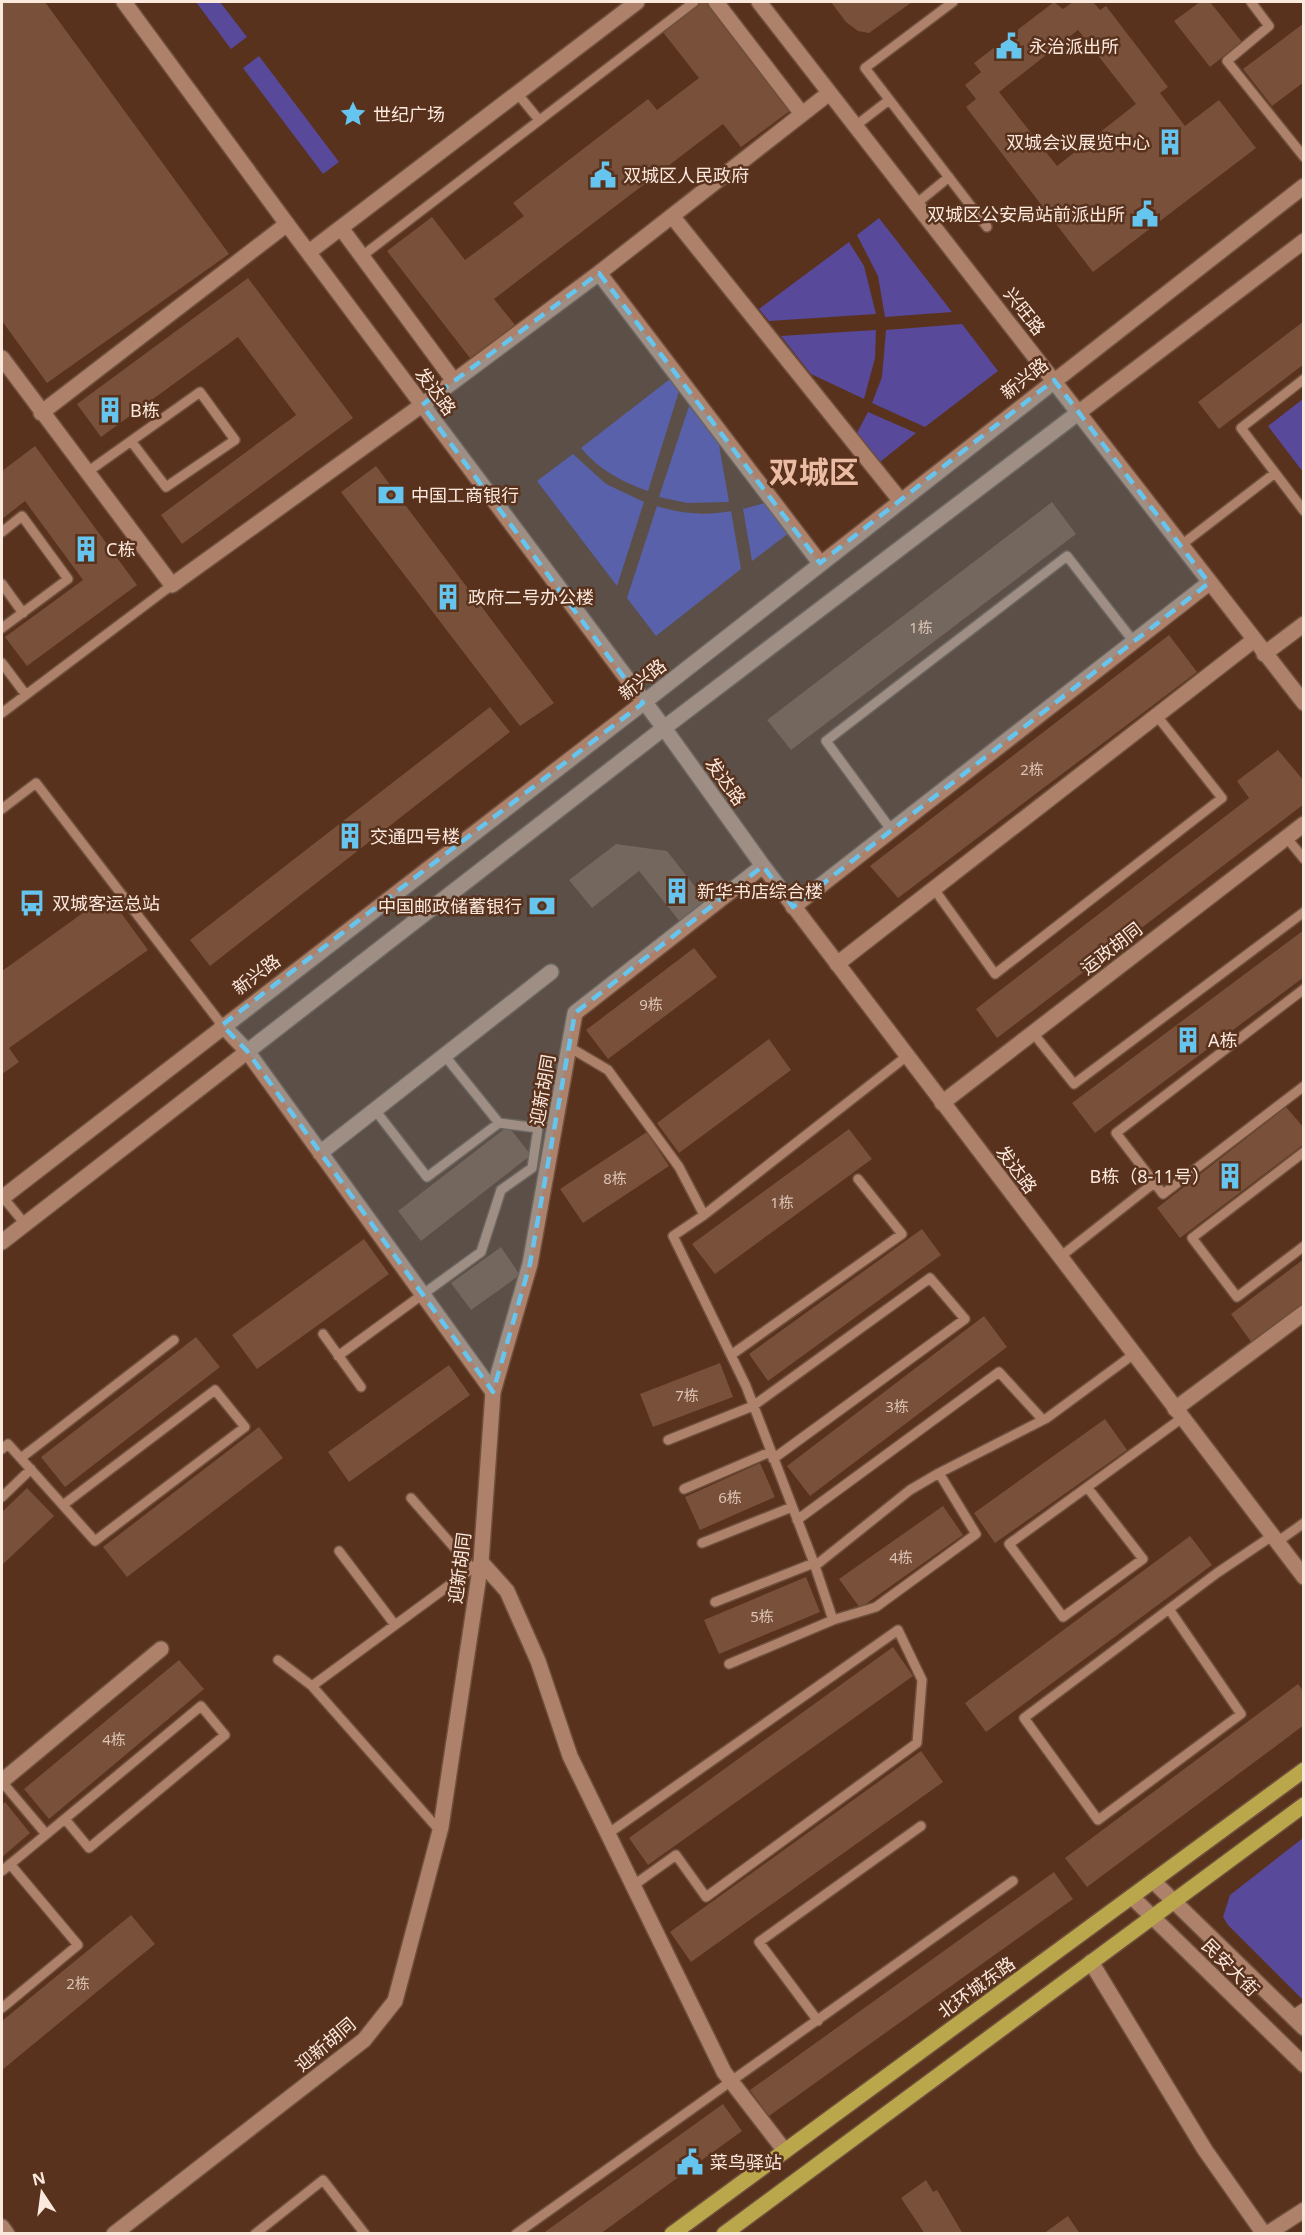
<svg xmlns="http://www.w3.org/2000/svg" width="1305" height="2235" font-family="'Noto Sans','Noto Sans SC',sans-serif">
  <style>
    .green { fill: #58499a }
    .building { fill: #79503a; fill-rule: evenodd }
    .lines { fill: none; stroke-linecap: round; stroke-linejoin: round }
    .lane-casing { stroke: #6e4f3d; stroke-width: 12 }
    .street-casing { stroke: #6e4f3d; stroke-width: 18 }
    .secondary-casing { stroke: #6e4f3d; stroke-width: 18 }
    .primary-casing { stroke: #6e4f3d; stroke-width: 18 }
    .lane { stroke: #ad816a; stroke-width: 9 }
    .street { stroke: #ad816a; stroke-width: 15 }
    .secondary { stroke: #ad816a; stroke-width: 15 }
    .primary { stroke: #baa74b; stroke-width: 15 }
    .marked { fill: #65c5ee; fill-opacity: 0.2; stroke: #65c5ee; stroke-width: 4.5; stroke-dasharray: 12 8; stroke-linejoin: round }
    .labels { text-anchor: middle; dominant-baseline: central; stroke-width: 5; stroke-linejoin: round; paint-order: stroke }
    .number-label { font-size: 15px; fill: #dbc3b5 }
    .poi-label { font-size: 18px; fill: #fce9de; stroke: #59321d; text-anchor: start }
    .street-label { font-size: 18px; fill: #fce9de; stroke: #59321d }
    .town-label { font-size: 30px; font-weight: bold; fill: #ebbca3; stroke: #59321d }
  </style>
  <rect width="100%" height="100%" fill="#59321d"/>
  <!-- green -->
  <path class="green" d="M 196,2 L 220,2 L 247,37 L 231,49 Z
    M 259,56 L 339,162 L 323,174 L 243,68 Z
    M 879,218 L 952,312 L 885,317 L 878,276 L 857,235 Z
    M 849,242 L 864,266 L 876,314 L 769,321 L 759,309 Z
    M 962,324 L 998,371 L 925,427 L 872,403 L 882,377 L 886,330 Z
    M 876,330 L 875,358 L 864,399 L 811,374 L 781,336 Z
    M 670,379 L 679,391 L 648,491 C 622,482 598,469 581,448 Z
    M 1303,399 L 1303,472 L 1268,426 Z
    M 689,406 L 719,445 L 729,502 L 687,503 L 659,497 Z
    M 868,412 L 916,433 L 880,462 L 857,433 Z
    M 573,454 L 606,484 L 644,502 L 617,586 L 537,481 Z
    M 765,503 L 789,533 L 752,561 L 743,509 Z
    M 657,506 C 682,514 705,516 731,511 L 741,569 L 656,636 L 627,598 Z
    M 1303,1838 L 1303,2000 L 1228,1925 L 1223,1917 L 1230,1895 Z"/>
  <!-- building -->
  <path class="building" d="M 2,2 L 45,2 L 229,254 L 47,383 L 2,321 Z
    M 701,2 L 710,2 L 791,110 L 741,147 L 723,124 L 494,299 L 515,325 L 470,358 L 387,251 L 432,217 L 465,260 L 524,216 L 513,203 L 648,99 L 657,110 L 699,78 L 662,31 Z
    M 831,2 L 912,2 L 869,33 L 858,31 L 846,22 Z
    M 1054,2 L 1063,9 L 1073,2 L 1093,2 L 1100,10 L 1106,6 L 1168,87 L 1160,93 L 1185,126 L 1219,100 L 1256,148 L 1093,272 L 966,107 L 976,99 L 965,85 L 981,72 L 974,63 ZM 1078,30 L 1136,104 L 1057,166 L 999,92 Z
    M 1200,2 L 1210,2 L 1242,42 L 1210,67 L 1174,21 Z
    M 1304,23 L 1304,82 L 1272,106 L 1243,69 Z
    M 248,278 L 353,418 L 182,544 L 161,515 L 296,415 L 238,337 L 101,437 L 77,404 Z
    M 1304,321 L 1304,364 L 1219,429 L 1198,402 Z
    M 35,446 L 137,585 L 27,666 L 5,637 L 83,580 L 25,501 L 2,519 L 2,471 Z
    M 376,466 L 554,703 L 520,726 L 341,492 Z
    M 1052,502 L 1076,534 L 791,750 L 767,720 Z
    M 1169,635 L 1197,672 L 898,898 L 870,866 Z
    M 490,707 L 510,732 L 210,966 L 190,940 Z
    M 1278,750 L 1304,781 L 1304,804 L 997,1038 L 976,1009 L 1249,798 L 1237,781 Z
    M 616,844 L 667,851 L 707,902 L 681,923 L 639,871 L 592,908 L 569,880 Z
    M 108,895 L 148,950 L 9,1048 L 19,1062 L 2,1074 L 2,971 Z
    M 1304,930 L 1304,977 L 1095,1133 L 1072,1103 Z
    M 694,948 L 717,977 L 608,1059 L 586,1030 Z
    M 769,1039 L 791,1070 L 679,1153 L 657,1123 Z
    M 1286,1107 L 1304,1128 L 1304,1144 L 1180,1238 L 1157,1208 Z
    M 508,1126 L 531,1155 L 421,1241 L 398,1211 Z
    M 849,1129 L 872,1159 L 715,1274 L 692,1244 Z
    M 647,1132 L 669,1166 L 583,1223 L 560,1189 Z
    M 922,1229 L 941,1255 L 768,1381 L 749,1354 Z
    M 364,1239 L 389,1274 L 257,1369 L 232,1335 Z
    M 501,1247 L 520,1275 L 471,1310 L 451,1283 Z
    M 1304,1259 L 1304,1305 L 1252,1343 L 1231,1314 Z
    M 984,1316 L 1007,1347 L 810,1496 L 787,1466 Z
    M 196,1337 L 220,1367 L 65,1487 L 41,1457 Z
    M 720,1363 L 733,1397 L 653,1427 L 640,1394 Z
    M 449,1365 L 470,1395 L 349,1482 L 328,1452 Z
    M 1105,1419 L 1127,1450 L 995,1543 L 974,1513 Z
    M 259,1427 L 283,1458 L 127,1577 L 103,1547 Z
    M 760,1463 L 775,1497 L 700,1530 L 685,1497 Z
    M 27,1488 L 54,1516 L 2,1565 L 2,1512 Z
    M 943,1506 L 963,1535 L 860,1608 L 839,1579 Z
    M 1190,1536 L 1212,1565 L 986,1732 L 965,1703 Z
    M 806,1577 L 820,1612 L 719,1654 L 704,1620 Z
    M 893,1647 L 913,1676 L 648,1865 L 629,1838 Z
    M 179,1660 L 204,1689 L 49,1819 L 24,1789 Z
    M 1298,1684 L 1304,1692 L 1304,1725 L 1087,1887 L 1065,1858 Z
    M 921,1751 L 943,1782 L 691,1962 L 670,1932 Z
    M 5,1802 L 30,1833 L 2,1857 L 2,1805 Z
    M 1054,1872 L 1073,1899 L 769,2116 L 750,2090 Z
    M 131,1915 L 155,1944 L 2,2070 L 2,2021 Z
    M 723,2104 L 742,2131 L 600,2234 L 542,2234 Z
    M 926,2180 L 933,2192 L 937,2190 L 963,2234 L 925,2234 L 901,2198 Z
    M 1068,2216 L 1080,2234 L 1043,2234 Z"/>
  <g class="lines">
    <!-- lane casing -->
    <g class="lane-casing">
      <path id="lane" d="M 953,2 L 865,68 L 987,227
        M 1251,2 L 1269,26 L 1227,61 L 1304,157
        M 517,93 L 539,120
        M 854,127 L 889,100
        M 916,204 L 949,177
        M 362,256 L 694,2
        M 1304,379 L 1241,428 L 1304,511
        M 86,473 L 200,392 L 235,440 L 166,487 L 131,441
        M 2,532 L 22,516 L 68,579 L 2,628
        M 1180,546 L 1275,473
        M 2,584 L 23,613
        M 2,663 L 26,695
        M 2,713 L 172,585
        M 2,809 L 36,783 L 222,1025
        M 892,831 L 826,741 L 1067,556 L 1134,642
        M 1286,837 L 1304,859
        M 934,889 L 995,974 L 1222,798 L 1157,716
        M 1304,989 L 1116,1133 L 1163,1194 L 1304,1086
        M 1033,1033 L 1074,1084 L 1304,912
        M 569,1047 L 608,1070 L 679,1167 L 704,1215 L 673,1236 L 746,1386 L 814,1563 L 833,1620 L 729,1664
        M 445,1056 L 499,1123
        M 1304,1152 L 1192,1238 L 1237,1297 L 1304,1246
        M 2,1196 L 25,1224
        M 704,1215 L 907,1056
        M 1060,1257 L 1154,1183
        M 323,1334 L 361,1387
        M 731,1355 L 902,1234 L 858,1179
        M 338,1356 L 481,1252 L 501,1190 L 532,1168 L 538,1128 L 499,1123 L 427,1177 L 375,1110
        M 668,1440 L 753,1406 L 930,1278 L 965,1319 L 773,1459
        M 2,1449 L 8,1444 L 95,1541 L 245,1427 L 215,1390 L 63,1505
        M 21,1458 L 174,1340
        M 1087,1487 L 1143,1559 L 1063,1617 L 1009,1544 L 1182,1418
        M 684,1489 L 770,1452
        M 2,1497 L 31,1469
        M 411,1498 L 472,1568
        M 797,1520 L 999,1372 L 1043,1420
        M 1277,1542 L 1304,1523
        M 702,1543 L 792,1507
        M 339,1551 L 395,1625
        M 815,1566 L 910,1490 L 939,1473 L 1047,1418 L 1134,1354
        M 715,1602 L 814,1563
        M 1169,1609 L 1241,1714 L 1098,1820 L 1024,1718 L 1217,1573 L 1272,1536
        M 833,1620 L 876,1607 L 976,1534 L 939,1473
        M 278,1660 L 312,1686
        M 2,1782 L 46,1834
        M 440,1831 L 312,1686 L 481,1562
        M 609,1833 L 898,1630 L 922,1680 L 917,1743 L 706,1897 L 676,1855 L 634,1885
        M 2,1871 L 201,1706 L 225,1735 L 89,1848 L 65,1819
        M 2,2008 L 78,1945 L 10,1864
        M 818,2021 L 759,1942 L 921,1826
        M 255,2234 L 323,2180 L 365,2234
        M 516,2234 L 1013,1881"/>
    </g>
    <!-- street casing -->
    <g class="street-casing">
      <path id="street" d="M 716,2 L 802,114
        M 672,216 L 900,500
        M 341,228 L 454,381
        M 309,252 L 637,2
        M 599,273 L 820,563
        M 2,358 L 172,585 L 422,405 L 599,273 L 828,94
        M 41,413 L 287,224
        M 1264,654 L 1304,624
        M 793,907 L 1209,583
        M 837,964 L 1254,640
        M 222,1025 L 247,1051 L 493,1392
        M 942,1103 L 1304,824
        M 320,1153 L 551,972
        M 1175,1409 L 1304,1313
        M 481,1562 L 507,1591 L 538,1661 L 570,1756 L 724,2072 L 785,2151
        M 2,1781 L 161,1649
        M 1091,1962 L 1205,2150 L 1264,2234
        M 1294,2018 L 1304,2011
        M 2,2227 L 7,2234
        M 1267,2234 L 1304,2210"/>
    </g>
    <!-- secondary casing -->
    <g class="secondary-casing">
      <path id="secondary" d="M 124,2 L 287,224 L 664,728 L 763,866 L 1304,1577
        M 759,2 L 1304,703
        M 2,1198 L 643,703 L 1304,186
        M 2,1242 L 664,728 L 1304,241
        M 1153,1881 L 1304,2028
        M 1132,1897 L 1304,2065
        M 114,2234 L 364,2040 L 395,2001 L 441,1827 L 481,1562 L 493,1392 L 530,1264 L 575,1013 L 763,866"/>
    </g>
    <!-- primary casing -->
    <g class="primary-casing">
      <path id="primary" d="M 672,2234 L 1304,1770
        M 724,2234 L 1304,1805"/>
    </g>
    <!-- lane -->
    <use href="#lane" class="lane"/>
    <!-- street -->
    <use href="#street" class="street"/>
    <!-- secondary -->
    <use href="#secondary" class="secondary"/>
    <!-- primary -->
    <use href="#primary" class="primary"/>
  </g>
  <!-- marked area -->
  <path class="marked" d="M 599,273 L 820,563 L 1054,380 L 1209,583 L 793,907 L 763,866 L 575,1013 L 530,1264 L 493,1392 L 247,1051 L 222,1025 L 643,703 L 422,405 Z"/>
  <!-- icons -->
  <defs>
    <g id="civic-bare" transform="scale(2.07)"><path d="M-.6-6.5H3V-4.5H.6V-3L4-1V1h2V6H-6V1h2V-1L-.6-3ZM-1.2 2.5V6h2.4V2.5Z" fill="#65c5ee" stroke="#59321d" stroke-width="2.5" paint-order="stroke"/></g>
    <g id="sight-bare" transform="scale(2.07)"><path d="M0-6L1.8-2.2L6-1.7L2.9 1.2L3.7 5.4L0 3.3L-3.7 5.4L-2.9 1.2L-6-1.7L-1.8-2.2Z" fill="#65c5ee" stroke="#59321d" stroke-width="2.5" paint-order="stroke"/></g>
    <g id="building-bare" transform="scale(2.07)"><path d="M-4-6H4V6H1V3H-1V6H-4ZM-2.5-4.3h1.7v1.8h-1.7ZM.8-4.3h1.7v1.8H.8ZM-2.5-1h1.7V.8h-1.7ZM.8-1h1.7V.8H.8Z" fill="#65c5ee" stroke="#59321d" stroke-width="2.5" paint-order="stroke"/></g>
    <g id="bank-bare" transform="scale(2.07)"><path d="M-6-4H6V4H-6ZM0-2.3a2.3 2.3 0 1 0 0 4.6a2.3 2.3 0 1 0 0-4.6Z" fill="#65c5ee" stroke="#59321d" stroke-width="2.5" paint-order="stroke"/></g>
    <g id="bus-bare" transform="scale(2.07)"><path d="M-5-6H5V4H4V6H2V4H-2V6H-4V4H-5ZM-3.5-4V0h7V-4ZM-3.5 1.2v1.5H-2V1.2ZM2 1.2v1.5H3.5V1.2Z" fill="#65c5ee" stroke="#59321d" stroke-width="2.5" paint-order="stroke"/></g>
  </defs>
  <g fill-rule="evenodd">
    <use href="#civic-bare" x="1009" y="46"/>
    <use href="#sight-bare" x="353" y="114"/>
    <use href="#building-bare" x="1170" y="142"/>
    <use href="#civic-bare" x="603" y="175"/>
    <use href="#civic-bare" x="1145" y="214"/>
    <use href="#building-bare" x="110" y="410"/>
    <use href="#bank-bare" x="391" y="495"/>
    <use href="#building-bare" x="86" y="549"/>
    <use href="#building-bare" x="448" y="597"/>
    <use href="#building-bare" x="350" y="836"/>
    <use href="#building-bare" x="677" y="891"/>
    <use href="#bus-bare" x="32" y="903"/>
    <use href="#bank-bare" x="542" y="906"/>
    <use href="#building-bare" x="1188" y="1040"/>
    <use href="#building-bare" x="1230" y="1176"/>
    <use href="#civic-bare" x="690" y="2162"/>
  </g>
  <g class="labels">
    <!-- number labels -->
    <g class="number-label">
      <text x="921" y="627">1栋</text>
      <text x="1032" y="769">2栋</text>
      <text x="651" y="1004">9栋</text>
      <text x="615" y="1178">8栋</text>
      <text x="782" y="1202">1栋</text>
      <text x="687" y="1395">7栋</text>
      <text x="897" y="1406">3栋</text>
      <text x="730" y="1497">6栋</text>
      <text x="901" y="1557">4栋</text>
      <text x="762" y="1616">5栋</text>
      <text x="114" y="1739">4栋</text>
      <text x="78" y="1983">2栋</text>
    </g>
    <!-- poi labels -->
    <g class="poi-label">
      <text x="1029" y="46">永治派出所</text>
      <text x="373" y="114">世纪广场</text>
      <text x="1150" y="142" text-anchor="end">双城会议展览中心</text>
      <text x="623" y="175">双城区人民政府</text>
      <text x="1125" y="214" text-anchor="end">双城区公安局站前派出所</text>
      <text x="130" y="410">B栋</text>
      <text x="411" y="495">中国工商银行</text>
      <text x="106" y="549">C栋</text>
      <text x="468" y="597">政府二号办公楼</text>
      <text x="370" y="836">交通四号楼</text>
      <text x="697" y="891">新华书店综合楼</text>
      <text x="52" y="903">双城客运总站</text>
      <text x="522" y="906" text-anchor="end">中国邮政储蓄银行</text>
      <text x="1208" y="1040">A栋</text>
      <text x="1210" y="1176" text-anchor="end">B栋（8-11号）</text>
      <text x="710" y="2162">菜鸟驿站</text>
    </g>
    <!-- street labels -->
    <g class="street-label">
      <text transform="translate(1025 311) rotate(52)">兴旺路</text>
      <text transform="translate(1024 378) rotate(-38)">新兴路</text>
      <text transform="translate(436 391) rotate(53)">发达路</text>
      <text transform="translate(642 679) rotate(-38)">新兴路</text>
      <text transform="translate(726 781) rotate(54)">发达路</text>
      <text transform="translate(1111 948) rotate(-38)">运政胡同</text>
      <text transform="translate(256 974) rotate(-37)">新兴路</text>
      <text transform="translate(542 1090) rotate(-80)">迎新胡同</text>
      <text transform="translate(1017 1169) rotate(53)">发达路</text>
      <text transform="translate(459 1568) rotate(-83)">迎新胡同</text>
      <text transform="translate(1231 1967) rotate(45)">民安大街</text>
      <text transform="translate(976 1987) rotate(-36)">北环城东路</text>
      <text transform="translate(325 2044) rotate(-40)">迎新胡同</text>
    </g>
    <!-- town labels -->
    <g class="town-label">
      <text x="814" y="471">双城区</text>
    </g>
  </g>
  <!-- border -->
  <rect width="1305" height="2235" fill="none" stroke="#fce9de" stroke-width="6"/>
  <!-- north arrow -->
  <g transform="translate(42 2193) rotate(347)" stroke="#59321d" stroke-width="4.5" paint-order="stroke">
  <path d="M0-4.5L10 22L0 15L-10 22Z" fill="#fce9de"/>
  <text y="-9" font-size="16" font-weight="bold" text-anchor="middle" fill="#fce9de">N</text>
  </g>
</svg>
